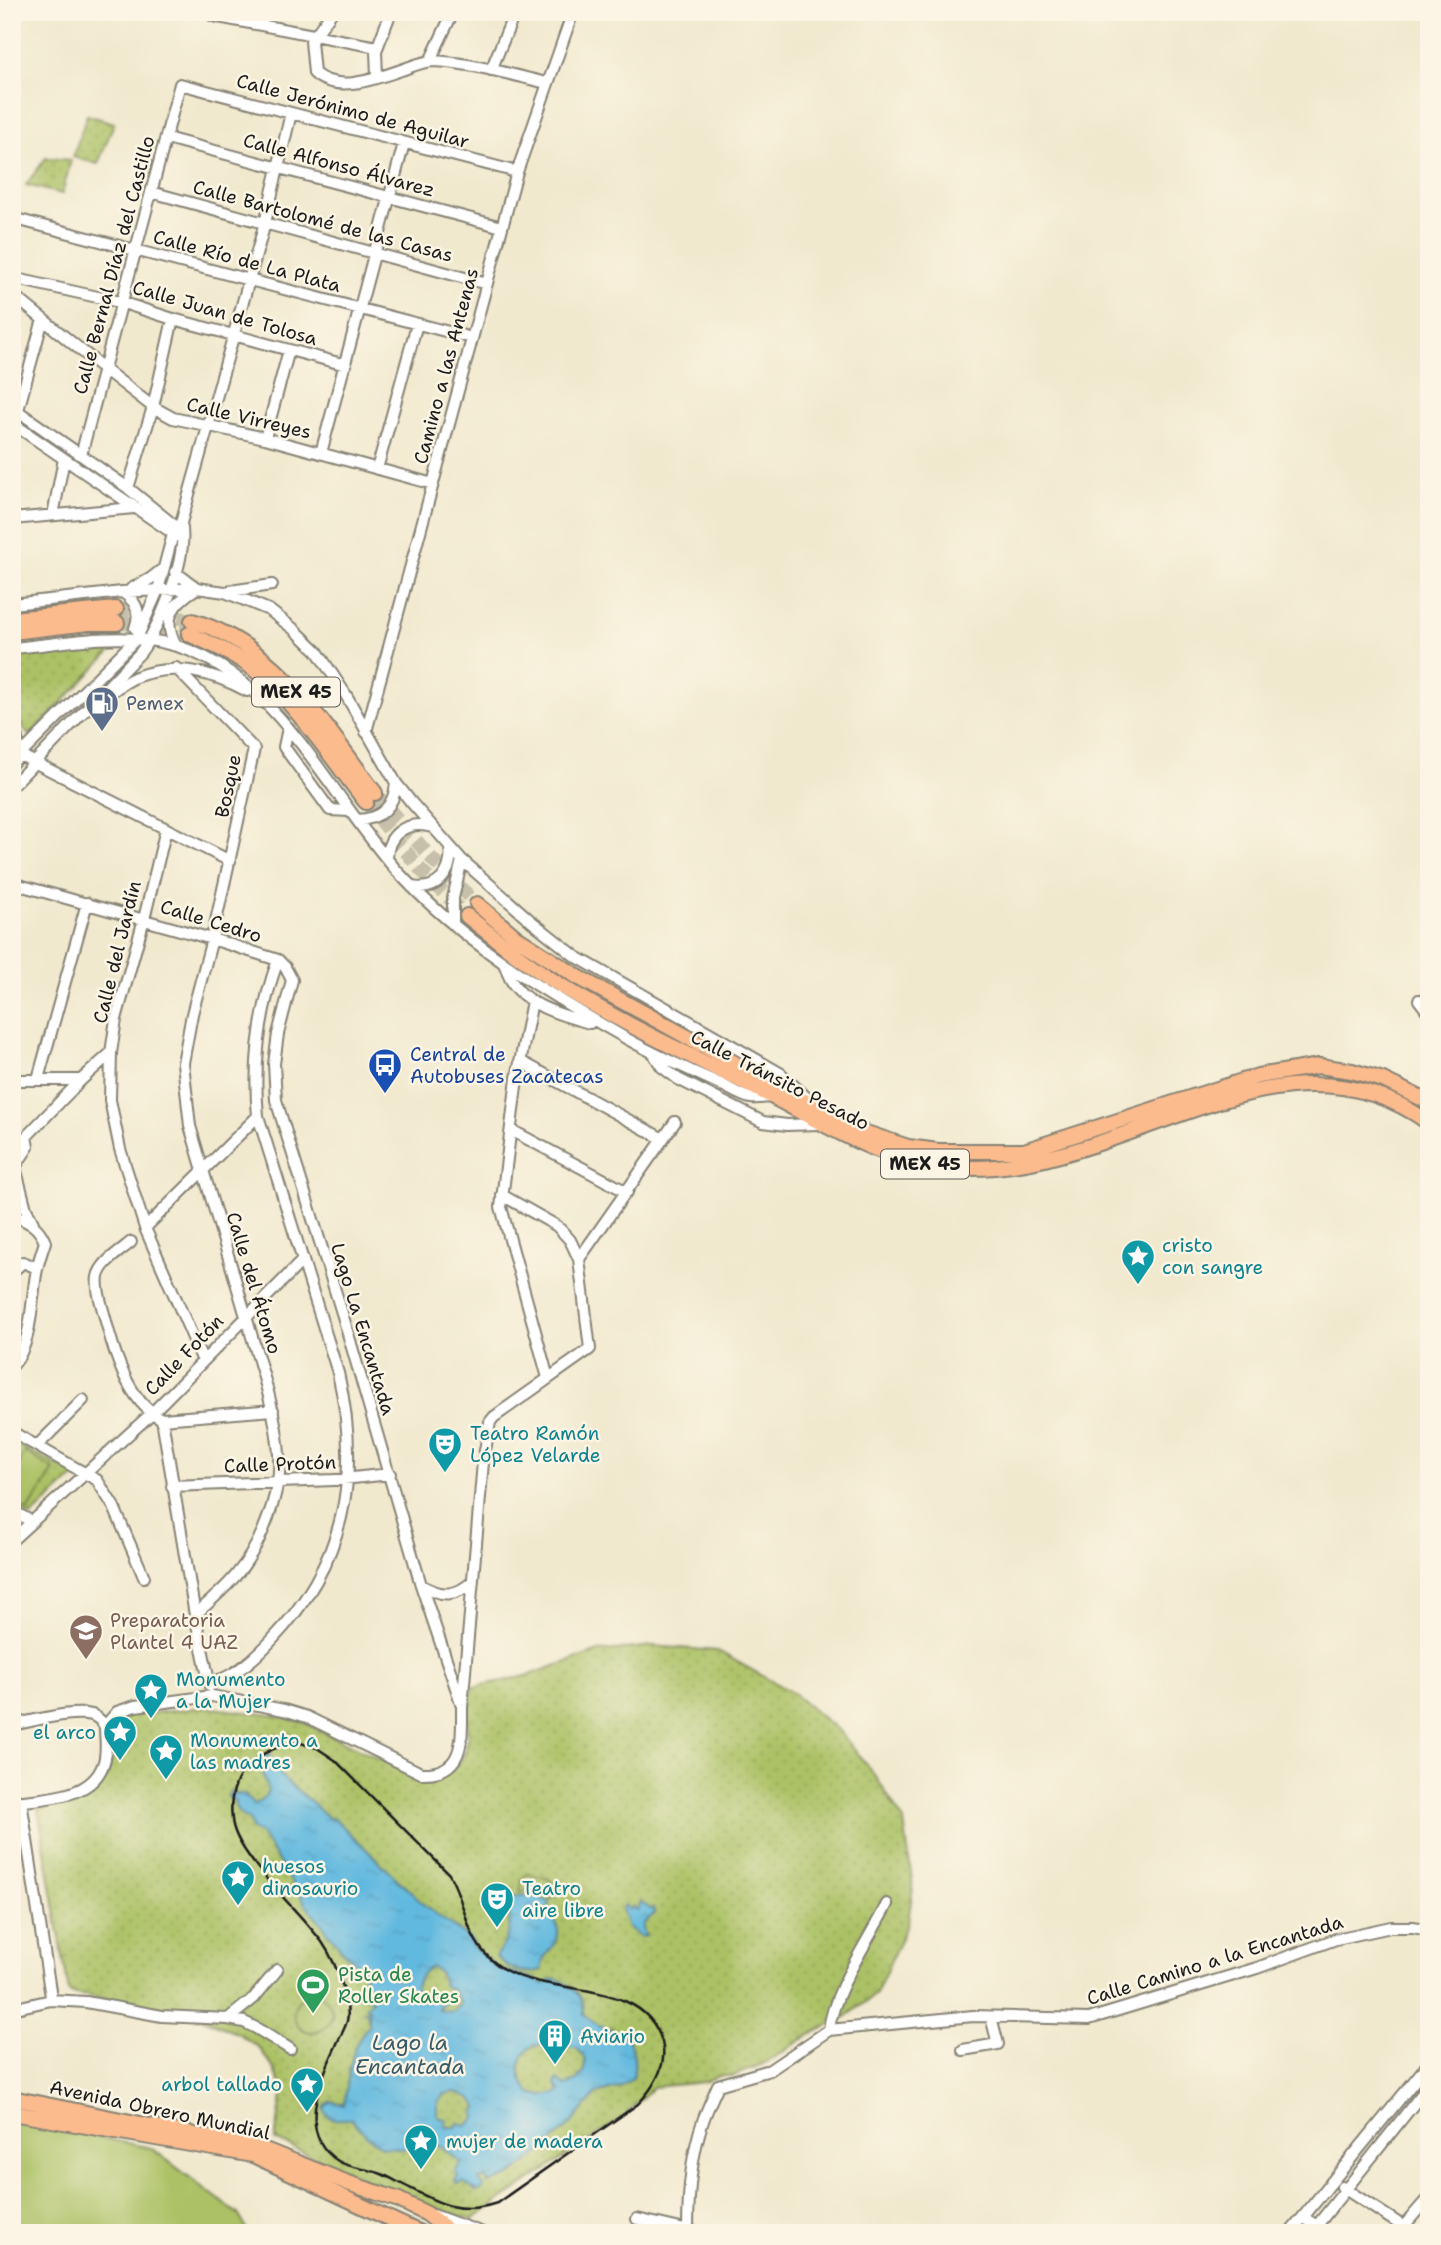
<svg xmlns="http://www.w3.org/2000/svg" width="1441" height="2245" font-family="'Shantell Sans',sans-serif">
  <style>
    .green { fill: url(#green-dots); stroke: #646e40; stroke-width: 2 }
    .wetland { fill: url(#wetland-marsh); stroke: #646e40; stroke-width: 2 }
    .pitch { fill: #acc165; stroke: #646e40; stroke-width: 2 }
    .water { fill: url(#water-ripples); stroke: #3f6a7e; stroke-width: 2; fill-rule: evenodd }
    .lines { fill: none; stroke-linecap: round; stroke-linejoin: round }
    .major-tunnel { stroke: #c6c0aa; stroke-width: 14; stroke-dasharray: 14 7; stroke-linecap: butt }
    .minor-casing { stroke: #868275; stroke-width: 14 }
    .major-casing { stroke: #868275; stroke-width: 18 }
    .minor { stroke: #fff; stroke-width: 10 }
    .major { stroke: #fbbb8d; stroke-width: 14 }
    .rail { stroke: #1c1c1c; stroke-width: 2.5 }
    .labels { text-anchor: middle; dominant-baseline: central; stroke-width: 5; stroke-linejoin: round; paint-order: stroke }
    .shield { fill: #fcf5e5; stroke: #5f5d58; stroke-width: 2 }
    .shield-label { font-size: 18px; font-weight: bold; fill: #1c1c1c }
    .street-label { font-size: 19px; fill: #1c1c1c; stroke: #fcf5e5 }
    .service-label { font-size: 19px; fill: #4e5e75; stroke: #fcf5e5; text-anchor: start }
    .transit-label { font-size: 19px; fill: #164399; stroke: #fcf5e5; text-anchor: start }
    .culture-label { font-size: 19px; fill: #0d838f; stroke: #fcf5e5; text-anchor: start }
    .education-label { font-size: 19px; fill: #785e54; stroke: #fcf5e5; text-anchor: start }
    .leisure-label { font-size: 19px; fill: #27864d; stroke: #fcf5e5; text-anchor: start }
    .water-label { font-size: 21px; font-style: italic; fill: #385b6a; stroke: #fcf5e5 }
  </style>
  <defs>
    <pattern id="green-dots" width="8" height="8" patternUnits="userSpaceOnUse" patternTransform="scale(1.75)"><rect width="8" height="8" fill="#acc165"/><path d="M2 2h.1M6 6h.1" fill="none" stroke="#93a557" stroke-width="1.8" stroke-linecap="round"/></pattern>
    <pattern id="wetland-marsh" width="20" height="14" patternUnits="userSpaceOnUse" patternTransform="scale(1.75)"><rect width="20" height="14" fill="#acc165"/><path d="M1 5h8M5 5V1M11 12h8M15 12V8" fill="none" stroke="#93a557"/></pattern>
    <pattern id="water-ripples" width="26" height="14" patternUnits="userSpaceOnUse" patternTransform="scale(1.75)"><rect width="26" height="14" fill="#62b9df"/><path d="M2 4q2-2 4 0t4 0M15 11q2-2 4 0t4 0" fill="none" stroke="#549ebf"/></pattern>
  </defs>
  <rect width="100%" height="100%" fill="#fcf5e5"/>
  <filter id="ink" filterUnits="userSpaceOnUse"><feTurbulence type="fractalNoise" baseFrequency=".0143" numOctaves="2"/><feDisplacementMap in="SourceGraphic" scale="14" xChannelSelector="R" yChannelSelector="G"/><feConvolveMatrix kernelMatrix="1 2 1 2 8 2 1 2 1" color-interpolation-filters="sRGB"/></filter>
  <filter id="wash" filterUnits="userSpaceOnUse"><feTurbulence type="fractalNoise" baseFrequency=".00686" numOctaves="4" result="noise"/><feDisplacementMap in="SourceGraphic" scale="28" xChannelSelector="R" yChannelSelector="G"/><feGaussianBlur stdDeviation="1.57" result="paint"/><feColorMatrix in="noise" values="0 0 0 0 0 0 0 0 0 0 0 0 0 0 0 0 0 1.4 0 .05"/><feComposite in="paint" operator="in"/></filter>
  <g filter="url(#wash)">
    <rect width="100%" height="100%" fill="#f1e9ce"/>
    <!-- green -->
    <path class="green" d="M 87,115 L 114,123 L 98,164 L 73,157 Z
      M 46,158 L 71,160 L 62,194 L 26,185 Z
      M 116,646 L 30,736 C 9,718 12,682 12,657 L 78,648 Z
      M 12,1442 L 76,1475 L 31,1517 L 12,1507 Z
      M 653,1646 L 718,1651 L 791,1692 L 840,1732 L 874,1774 L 904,1821 L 913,1888 L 908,1922 L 876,1994 L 846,2017 L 813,2033 L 763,2064 L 733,2076 L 718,2076 L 704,2082 L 653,2087 L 625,2116 L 472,2220 L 427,2206 L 275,2140 L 283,2090 L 271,2064 L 258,2047 L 239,2034 L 192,2014 L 69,1993 L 38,1809 L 86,1798 L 98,1789 L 107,1776 L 112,1758 L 112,1734 L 116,1727 L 127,1716 L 205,1707 L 271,1715 L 303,1722 L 417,1777 C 445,1779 465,1768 468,1738 C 468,1729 466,1719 468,1710 C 469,1702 471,1695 473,1687 L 526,1676 L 596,1652 Z"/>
    <!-- wetland -->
    <path class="wetland" d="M 527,1874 L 547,1878 L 557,1886 L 557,1895 L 551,1899 L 550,1897 L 533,1890 L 520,1891 L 523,1878 Z"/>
    <!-- pitch -->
    <path class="pitch" d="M 26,1452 L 54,1470 L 28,1511 L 12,1501 L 12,1474 Z
      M294 2013a19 19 0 1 1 38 0a19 19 0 1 1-38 0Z
      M 12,2119 L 151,2148 L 238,2214 L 249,2233 L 12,2233 Z"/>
    <!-- water -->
    <path class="water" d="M 270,1754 L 272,1762 L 269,1766 L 273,1771 L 282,1770 L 280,1775 L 329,1818 L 335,1819 L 424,1905 L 472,1941 L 472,1946 L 499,1969 L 534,1979 L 543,1984 L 555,1978 C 572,1986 585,1994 584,2015 C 590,2019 596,2025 603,2028 C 608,2030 614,2029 619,2032 C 635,2041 636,2062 633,2078 L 620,2087 L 596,2094 L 570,2125 L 543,2150 L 510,2176 L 488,2184 L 487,2178 L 479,2180 L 483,2186 L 481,2190 L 476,2191 L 463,2182 L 457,2184 L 455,2180 L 458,2176 L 455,2172 L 461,2163 L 445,2149 L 425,2141 L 419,2149 L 382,2147 L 366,2135 L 352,2119 C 341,2118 327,2124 324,2108 L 331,2101 L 344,2105 C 349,2078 349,2047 368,2026 L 368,2015 L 364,2011 L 370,2011 L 366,2006 L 373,2000 L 361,1994 L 365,1971 L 343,1951 L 306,1904 L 261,1835 L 252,1830 L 250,1821 C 242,1816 234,1812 235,1801 L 228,1797 L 231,1790 L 234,1794 L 244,1794 L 254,1804 L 262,1801 L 268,1791 L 263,1775 L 265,1755 ZM 432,1967 L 439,1972 L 444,1986 C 455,1990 455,1995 460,2004 L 453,2012 L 438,2010 L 439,2006 L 448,2002 L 446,1998 L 438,2000 L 429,1998 L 425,2001 L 415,1989 C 418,1980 422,1969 432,1967 ZM 534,2045 L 550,2046 L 552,2051 L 556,2047 L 577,2048 L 585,2060 L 584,2072 L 576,2081 L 566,2086 L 557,2080 L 555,2083 L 560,2091 L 558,2093 L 543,2096 L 531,2093 C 515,2078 516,2057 534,2045 ZM 457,2092 L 471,2098 L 478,2107 L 475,2113 L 476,2118 L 467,2125 L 458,2123 L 456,2127 L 448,2127 L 445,2124 L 447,2120 L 438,2117 L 438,2103 L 444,2094 Z
      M 533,1895 L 550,1902 L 548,1911 C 574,1942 542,1946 541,1970 C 525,1976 509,1969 496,1957 C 505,1944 517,1920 504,1906 C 510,1894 521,1896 533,1895 Z
      M 641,1902 L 650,1909 L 653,1908 L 655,1913 L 644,1923 L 643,1930 L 646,1936 L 641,1937 L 628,1927 L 622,1909 L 625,1905 L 630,1910 L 633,1906 L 637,1910 Z"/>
  </g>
  <g filter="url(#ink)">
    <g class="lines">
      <!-- major-tunnel -->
      <path class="major-tunnel" d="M 116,609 L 155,612 L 192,621
        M 117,623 L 148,624 L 189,634
        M 375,793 L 433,860 L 477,904
        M 366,802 L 421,870 L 467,916"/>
      <!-- minor casing -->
      <g class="minor-casing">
        <path id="minor" d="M 332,12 L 311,41 L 314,73 C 338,95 380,77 407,68 C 415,65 425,61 434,61 C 471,63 510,74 546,83
          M 213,16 L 377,47
          M 430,61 L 453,12
          M 491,70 L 515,12
          M 377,76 L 376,51 L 391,12
          M 166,138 L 502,227
          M 151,192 L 487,284
          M 12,218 L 472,338
          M 12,278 L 120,302 L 173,319 L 346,365
          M 12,294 L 104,369 L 153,407 L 173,418 L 265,438 L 433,484
          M 12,407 L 128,488 L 181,531
          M 12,423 L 177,536
          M 12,432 L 43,319
          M 265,438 L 289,350
          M 321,453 L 404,143
          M 81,455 L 180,84 L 517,172
          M 377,469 L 417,324
          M 128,488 L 153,407 L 173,319
          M 53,515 L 64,459
          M 12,519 L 134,508
          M 175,572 L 197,588 C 173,603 161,618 176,646
          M 131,589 L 150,579 L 164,568
          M 230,591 L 272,585
          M 122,592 C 137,601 141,613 135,628
          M 12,604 L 122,592 L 197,588 L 225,592 L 269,610 L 295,630 L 317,651 L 346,695 L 396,783 L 411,802 L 462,860 L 531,921 L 575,956 L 780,1073 L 808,1099
          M 12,648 C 57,644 105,634 149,640 C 269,655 324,790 397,871 C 461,941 541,990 622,1036 C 653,1054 685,1068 718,1083 C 728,1087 740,1096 751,1098 C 758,1099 766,1097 773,1097
          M 176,668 L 254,749 L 212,939 L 192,1014 L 183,1063 L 190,1126 L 265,1381 C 273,1410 283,1452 278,1481 C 272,1513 258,1549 237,1574 C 225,1589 209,1602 195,1615
          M 103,698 C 113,691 124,682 136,677 C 173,662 213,672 247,691
          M 12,712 L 20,755 L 230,861
          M 288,728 L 284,747 L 330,810 L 349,811
          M 366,732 L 517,172 L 573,12
          M 12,763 L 137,638 L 158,590 L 173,534 L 181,523
          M 12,786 L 140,653 C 160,626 189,556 181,523 L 265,223 L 291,113
          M 357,820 C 381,819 394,807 396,783
          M 166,829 L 144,919 L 116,1019 L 111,1053 L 110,1100 L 120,1149 L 145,1228 L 203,1361
          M 387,859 C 387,833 408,820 432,827
          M 12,883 L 212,939 L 278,960 L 285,967 L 292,980 L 278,1034 L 274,1064 L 276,1100 L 342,1313 L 421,1585 L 461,1703
          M 412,887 C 438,892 453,872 450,848
          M 453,924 L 453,898 L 462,860
          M 504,964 C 507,969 508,975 511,980 C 525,1006 564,1016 590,1023
          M 1419,1000 L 1429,1013
          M 532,1001 L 517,1078 L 501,1207 L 548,1378
          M 655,1056 L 662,1067 L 678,1079 L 763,1122 L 787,1125 L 819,1124
          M 520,1061 L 663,1139
          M 38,1079 L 87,903
          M 12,1080 L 81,1080 L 111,1053
          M 511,1130 L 627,1192
          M 12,1167 L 15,1167 L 28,1147 L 26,1137 L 81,1080
          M 15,1167 L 26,1209 L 33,1223
          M 502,1195 L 557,1226 L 570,1240 L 579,1259
          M 12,1215 C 29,1222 38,1225 45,1242 C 42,1251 39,1260 37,1269 C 31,1297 33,1345 12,1366
          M 145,1228 L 258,1116
          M 131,1242 C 121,1251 101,1262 98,1277 C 96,1288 101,1303 104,1314 C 113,1349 127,1402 162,1419 L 195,1615 L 210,1686
          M 12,1272 L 23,1262 L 37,1268
          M 162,1419 L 273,1410
          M 12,1432 L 97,1480 L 114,1507 L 144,1577
          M 38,1445 L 83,1400
          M 172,1486 L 334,1480 L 390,1474
          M 12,1511 L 31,1521
          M 12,1540 L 151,1414 L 303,1260
          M 421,1585 C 442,1597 456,1597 473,1581
          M 210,1682 C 232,1680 256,1657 271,1641 C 345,1564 362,1475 338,1373 L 258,1116 C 253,1063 260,1010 278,960
          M 12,1725 C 34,1721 71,1710 92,1715 C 98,1717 102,1722 105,1726
          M 21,1801 L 51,1997
          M 12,1803 C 44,1797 90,1800 103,1765 C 108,1753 105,1738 105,1726 L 117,1712 L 135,1706 L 212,1696 L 284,1710 L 307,1717 L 421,1773 C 465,1775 462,1739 462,1707 L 483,1462 L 490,1422 L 494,1417 L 590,1349 L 579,1259 L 675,1122
          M 12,2009 L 51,2000 L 86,2002 L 162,2016 L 228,2019 L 244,2022 L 256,2028 L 290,2049
          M 228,2019 L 254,1998 L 277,1970
          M 829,2030 L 973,2016 L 1089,2019 L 1257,1968 L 1336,1939 L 1391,1927 L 1413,1927 L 1429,1930
          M 963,2050 L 998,2044 L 991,2017
          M 1342,2187 L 1404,2227
          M 433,2215 L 483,2233
          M 1303,2217 L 1327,2233
          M 637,2219 L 698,2233
          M 688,2230 C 688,2195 691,2155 703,2121 C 707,2109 713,2097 718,2085 L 770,2070 L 829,2030 C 833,1991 869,1940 887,1904
          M 1290,2233 L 1429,2063
          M 1311,2233 L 1429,2085
          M 1398,2233 L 1429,2197"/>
      </g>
      <!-- major casing -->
      <g class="major-casing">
        <path id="major" d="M 12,619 L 116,609
          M 192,621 C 276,644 326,728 375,793
          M 12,632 L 89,623 L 117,623
          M 189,634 C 212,644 235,654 255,670 C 296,703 333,760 366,802
          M 477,904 L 517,938 L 578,977 L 857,1130 L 908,1147 L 938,1151 L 1024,1151 L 1258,1076 L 1319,1066 L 1352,1071 L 1383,1080 L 1429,1102
          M 467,916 C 497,940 527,964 560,985 C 628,1027 700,1060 771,1096 C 829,1126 879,1160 946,1167 C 983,1170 1020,1166 1056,1156 C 1179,1125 1308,1034 1429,1123
          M 12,2098 L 260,2148 L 348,2183 L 399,2200 L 427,2214 L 451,2233
          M 12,2113 L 253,2155 L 420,2233"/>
      </g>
      <!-- minor -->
      <use href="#minor" class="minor"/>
      <!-- major -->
      <use href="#major" class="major"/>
      <!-- rail -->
      <path class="rail" d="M 294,1741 L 317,1748 L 335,1760 L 449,1874 C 469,1909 463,1940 499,1966 C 545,1999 644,1975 662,2042 C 668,2066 654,2087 638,2104 L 497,2203 C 455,2217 434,2200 398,2182 C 392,2179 385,2175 379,2173 C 366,2168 351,2169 338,2161 C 296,2134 320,2080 336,2046 C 339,2038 345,2029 347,2021 C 349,2013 346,1998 344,1990 C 339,1974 331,1955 322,1942 C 299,1911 245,1863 234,1829 C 231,1820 231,1806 232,1798 C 238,1762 263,1752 294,1741 Z"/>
    </g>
  </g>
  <!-- icons -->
  <defs>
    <g id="fuel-pin" transform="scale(1.75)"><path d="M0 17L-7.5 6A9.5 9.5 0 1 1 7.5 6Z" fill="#5c6f8a" stroke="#fcf5e5"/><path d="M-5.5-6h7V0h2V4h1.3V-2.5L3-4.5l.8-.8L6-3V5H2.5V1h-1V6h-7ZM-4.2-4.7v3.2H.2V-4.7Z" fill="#fff"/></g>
    <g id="bus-pin" transform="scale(1.75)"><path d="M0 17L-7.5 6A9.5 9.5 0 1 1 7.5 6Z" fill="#1a4fb4" stroke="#fcf5e5"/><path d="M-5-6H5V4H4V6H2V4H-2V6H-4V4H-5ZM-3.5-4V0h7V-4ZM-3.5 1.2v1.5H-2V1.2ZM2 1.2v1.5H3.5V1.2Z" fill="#fff"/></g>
    <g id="sight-pin" transform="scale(1.75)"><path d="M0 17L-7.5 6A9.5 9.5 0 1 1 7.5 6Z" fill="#0f9aa8" stroke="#fcf5e5"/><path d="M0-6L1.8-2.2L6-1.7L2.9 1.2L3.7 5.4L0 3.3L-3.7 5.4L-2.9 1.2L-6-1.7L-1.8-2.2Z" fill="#fff"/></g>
    <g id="theatre-pin" transform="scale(1.75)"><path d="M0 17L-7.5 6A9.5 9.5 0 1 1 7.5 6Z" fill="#0f9aa8" stroke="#fcf5e5"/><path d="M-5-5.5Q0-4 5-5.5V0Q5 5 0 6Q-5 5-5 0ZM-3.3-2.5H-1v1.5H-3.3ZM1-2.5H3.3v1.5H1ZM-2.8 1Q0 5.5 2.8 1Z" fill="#fff"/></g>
    <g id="school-pin" transform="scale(1.75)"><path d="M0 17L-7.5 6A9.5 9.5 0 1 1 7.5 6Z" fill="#8d6e63" stroke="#fcf5e5"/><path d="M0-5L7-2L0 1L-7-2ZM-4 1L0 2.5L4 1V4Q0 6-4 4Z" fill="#fff"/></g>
    <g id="stadium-pin" transform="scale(1.75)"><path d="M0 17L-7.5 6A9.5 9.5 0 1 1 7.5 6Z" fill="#2e9e5b" stroke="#fcf5e5"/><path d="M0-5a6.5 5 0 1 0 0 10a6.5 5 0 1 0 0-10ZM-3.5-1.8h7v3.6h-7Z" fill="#fff"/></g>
    <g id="building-pin" transform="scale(1.75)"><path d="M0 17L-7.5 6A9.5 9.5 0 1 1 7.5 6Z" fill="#0f9aa8" stroke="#fcf5e5"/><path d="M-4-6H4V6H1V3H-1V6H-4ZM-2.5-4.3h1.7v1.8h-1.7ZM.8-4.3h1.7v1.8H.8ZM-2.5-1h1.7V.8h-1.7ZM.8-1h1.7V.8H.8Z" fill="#fff"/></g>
  </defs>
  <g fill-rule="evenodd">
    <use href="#fuel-pin" x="102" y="703"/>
    <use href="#bus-pin" x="385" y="1065"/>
    <use href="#sight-pin" x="1138" y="1256"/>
    <use href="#theatre-pin" x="445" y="1444"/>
    <use href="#school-pin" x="86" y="1631"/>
    <use href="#sight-pin" x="151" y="1690"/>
    <use href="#sight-pin" x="120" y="1732"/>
    <use href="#sight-pin" x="166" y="1751"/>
    <use href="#sight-pin" x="238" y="1877"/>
    <use href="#theatre-pin" x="497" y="1899"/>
    <use href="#stadium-pin" x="313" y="1985"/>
    <use href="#building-pin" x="555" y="2036"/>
    <use href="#sight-pin" x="307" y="2084"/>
    <use href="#sight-pin" x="421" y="2141"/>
  </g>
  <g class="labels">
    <!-- shield labels -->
    <g class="shield">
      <rect x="252" y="677.5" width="88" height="29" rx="5"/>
      <rect x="881" y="1149.5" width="88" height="29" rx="5"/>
    </g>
    <g class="shield-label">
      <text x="296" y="692">MEX 45</text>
      <text x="925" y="1164">MEX 45</text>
    </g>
    <!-- street labels -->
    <g class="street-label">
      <text transform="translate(353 111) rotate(15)">Calle Jerónimo de Aguilar</text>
      <text transform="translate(339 165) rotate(15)">Calle Alfonso Álvarez</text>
      <text transform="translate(323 221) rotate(15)">Calle Bartolomé de las Casas</text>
      <text transform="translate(247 261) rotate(15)">Calle Río de La Plata</text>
      <text transform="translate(114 265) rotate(-75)">Calle Bernal Díaz del Castillo</text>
      <text transform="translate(225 313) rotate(16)">Calle Juan de Tolosa</text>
      <text transform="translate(446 366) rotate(-75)">Camino a las Antenas</text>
      <text transform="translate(249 418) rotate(13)">Calle Virreyes</text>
      <text transform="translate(228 786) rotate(-78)">Bosque</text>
      <text transform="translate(211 921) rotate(17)">Calle Cedro</text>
      <text transform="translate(117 952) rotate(-76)">Calle del Jardín</text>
      <text transform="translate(780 1080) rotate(27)">Calle Tránsito Pesado</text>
      <text transform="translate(254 1283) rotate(73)">Calle del Átomo</text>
      <text transform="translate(363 1329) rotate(73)">Lago La Encantada</text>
      <text transform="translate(184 1355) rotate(-46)">Calle Fotón</text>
      <text transform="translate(280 1464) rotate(-2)">Calle Protón</text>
      <text transform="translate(1215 1960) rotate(-17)">Calle Camino a la Encantada</text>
      <text transform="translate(160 2110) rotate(12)">Avenida Obrero Mundial</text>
    </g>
    <!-- service labels -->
    <g class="service-label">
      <text x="126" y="703">Pemex</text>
    </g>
    <!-- transit labels -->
    <g class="transit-label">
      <text x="410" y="1054">Central de<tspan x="410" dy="22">Autobuses Zacatecas</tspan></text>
    </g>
    <!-- culture labels -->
    <g class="culture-label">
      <text x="1162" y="1245">cristo<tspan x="1162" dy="22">con sangre</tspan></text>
      <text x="470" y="1433">Teatro Ramón<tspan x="470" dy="22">López Velarde</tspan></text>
      <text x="176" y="1679">Monumento<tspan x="176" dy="22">a la Mujer</tspan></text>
      <text x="96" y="1732" text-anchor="end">el arco</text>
      <text x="190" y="1740">Monumento a<tspan x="190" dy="22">las madres</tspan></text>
      <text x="262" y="1866">huesos<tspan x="262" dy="22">dinosaurio</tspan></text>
      <text x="522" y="1888">Teatro<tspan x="522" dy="22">aire libre</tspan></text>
      <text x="580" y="2036">Aviario</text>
      <text x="282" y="2084" text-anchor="end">arbol tallado</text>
      <text x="446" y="2141">mujer de madera</text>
    </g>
    <!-- education labels -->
    <g class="education-label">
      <text x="110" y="1620">Preparatoria<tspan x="110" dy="22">Plantel 4 UAZ</tspan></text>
    </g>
    <!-- leisure labels -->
    <g class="leisure-label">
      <text x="338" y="1974">Pista de<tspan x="338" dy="22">Roller Skates</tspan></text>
    </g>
    <!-- water labels -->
    <g class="water-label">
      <text x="410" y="2043">Lago la<tspan x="410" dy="24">Encantada</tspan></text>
    </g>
  </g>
  <!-- margin -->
  <rect width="1441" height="2245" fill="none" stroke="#fcf5e5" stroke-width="42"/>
</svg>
